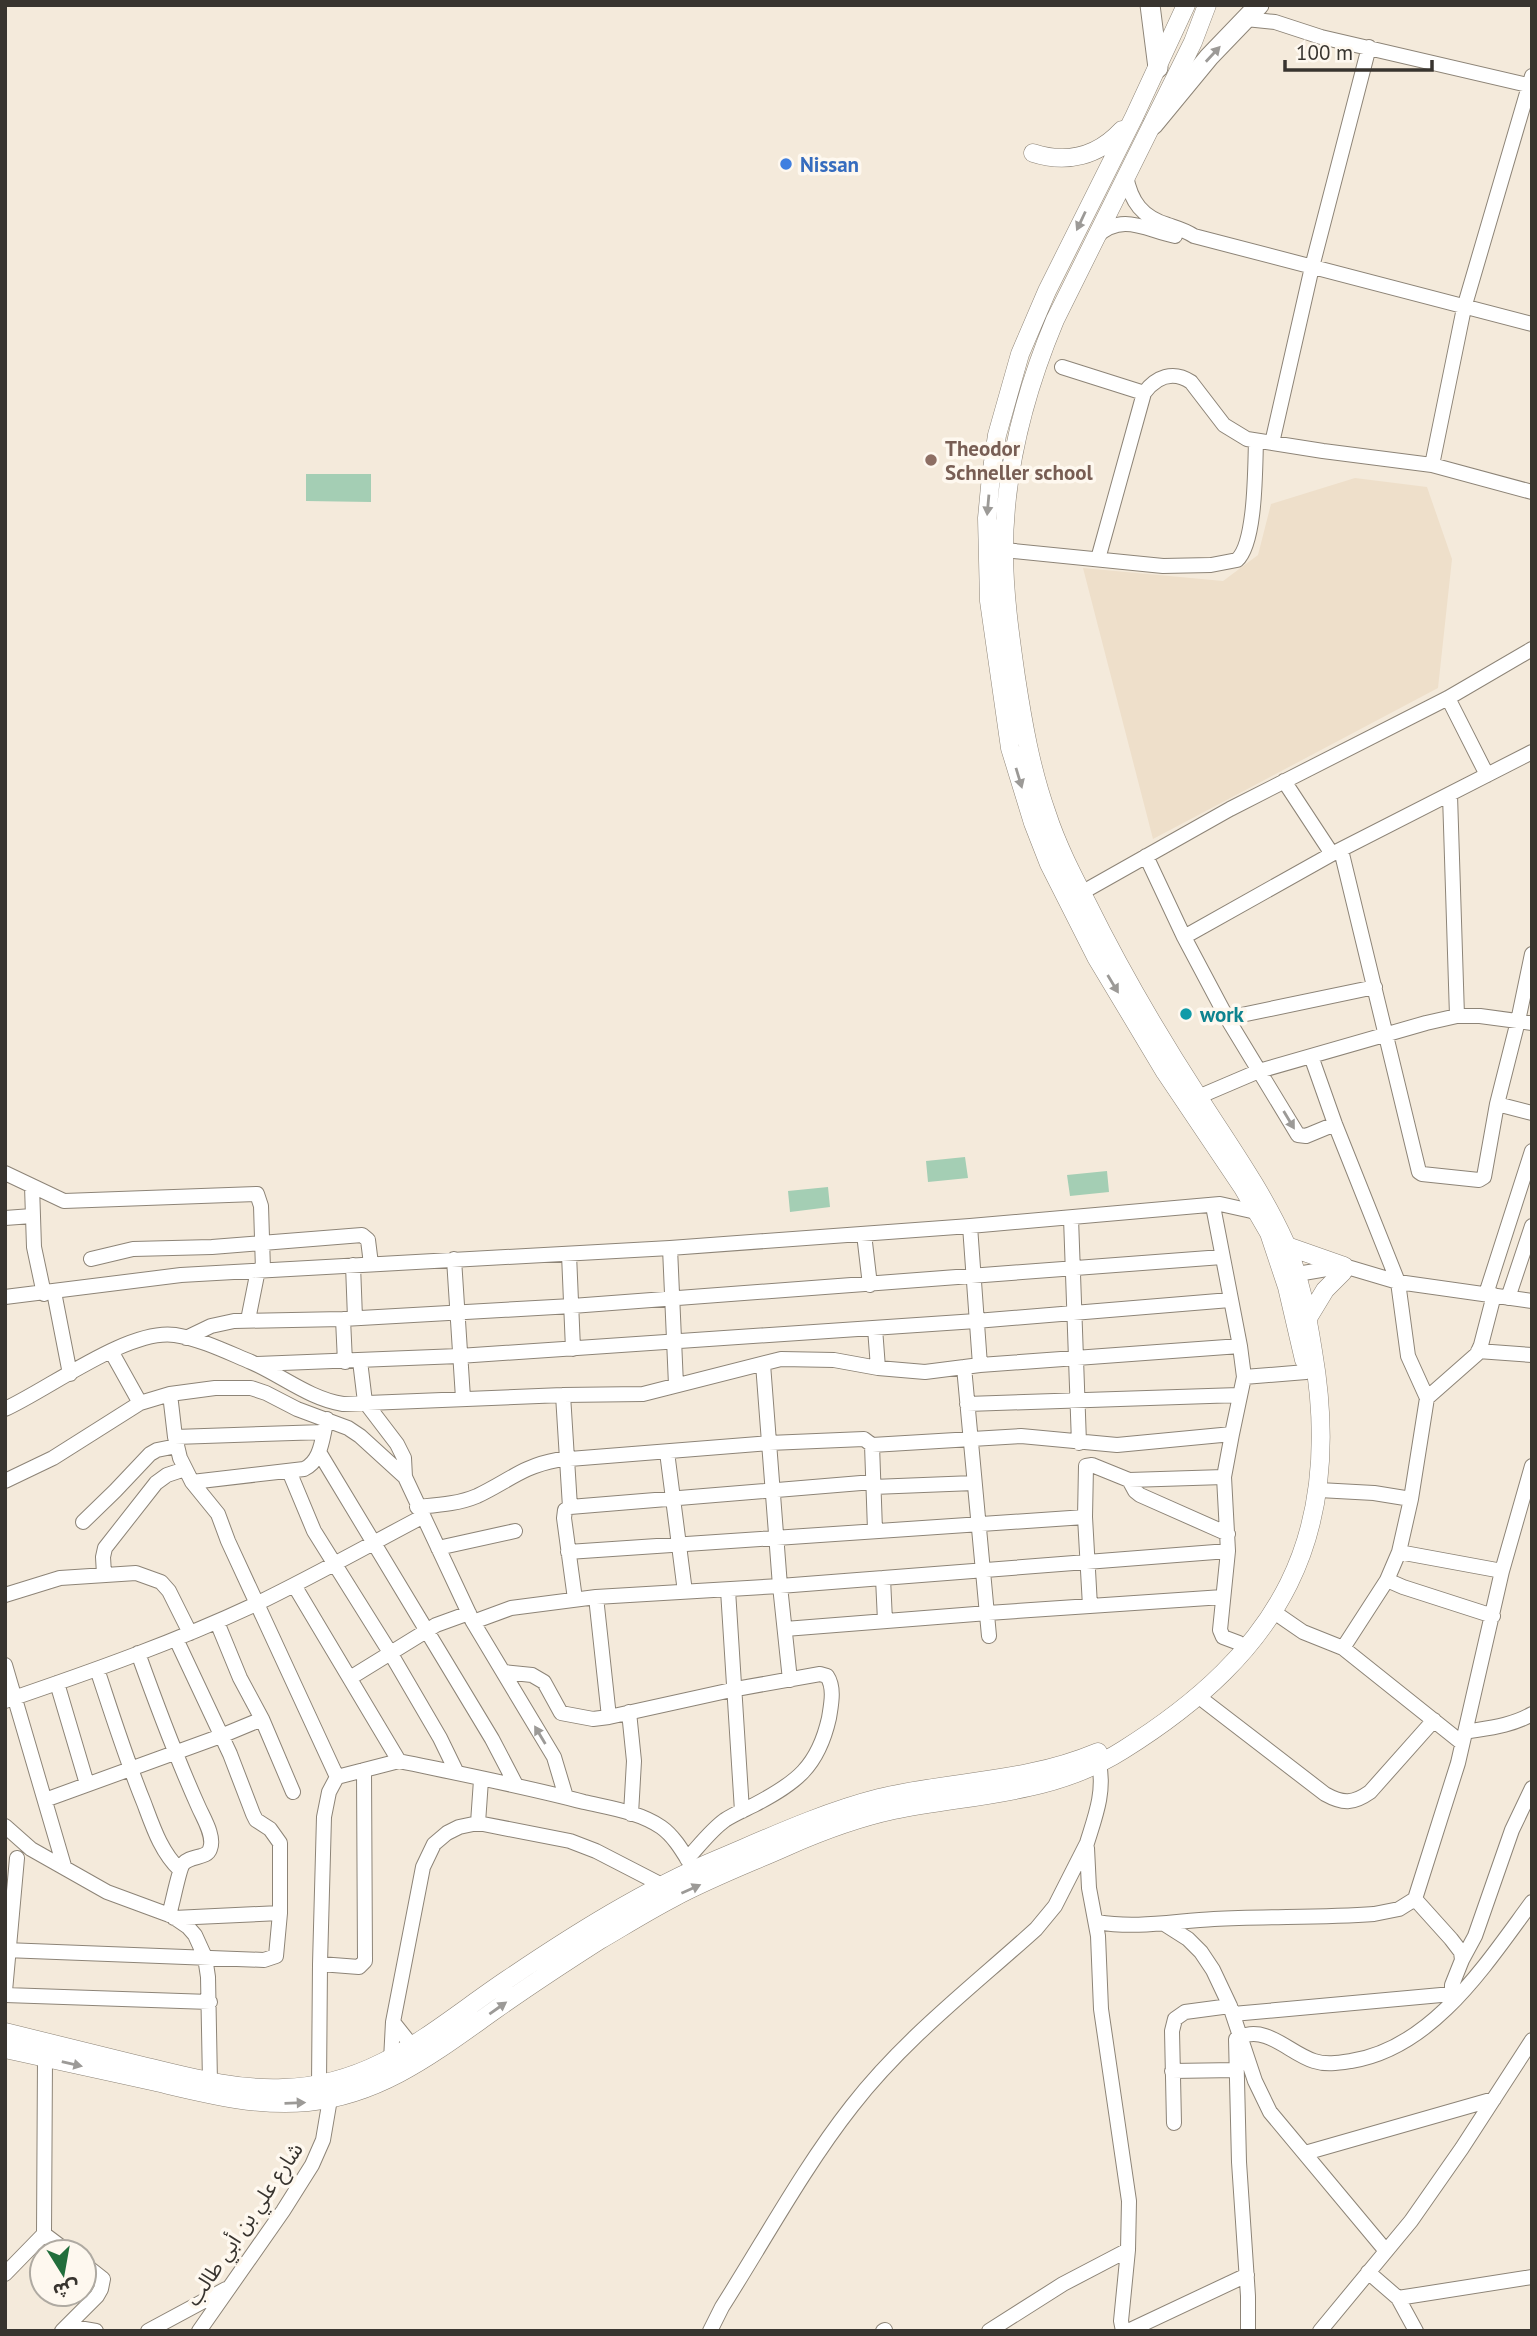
<svg xmlns="http://www.w3.org/2000/svg" width="1537" height="2336" font-family="'PT Sans','Noto Sans Arabic',sans-serif">
  <style>
    .built { fill: #eedfca }
    .green { fill: #a4ceb4 }
    .lines { fill: none; stroke-linecap: round; stroke-linejoin: round }
    .minor-casing { stroke: #8d8477; stroke-width: 16 }
    .major-casing { stroke: #8d8477; stroke-width: 19 }
    .highway-casing { stroke: #8d8477; stroke-width: 21 }
    .minor { stroke: #fff; stroke-width: 14 }
    .major { stroke: #fff; stroke-width: 18 }
    .highway { stroke: #fff; stroke-width: 19 }
    .oneway { fill: #9c9a97 }
    .shop-dot { fill: #3f7fe0; stroke: #fef8ef; stroke-width: 2.5 }
    .education-dot { fill: #8d6e63; stroke: #fef8ef; stroke-width: 2.5 }
    .culture-dot { fill: #0f9aa8; stroke: #fef8ef; stroke-width: 2.5 }
    .labels { text-anchor: middle; dominant-baseline: central; stroke-width: 7; stroke-linejoin: round; paint-order: stroke }
    .shop-label { font-size: 21px; font-weight: bold; fill: #366cbe; stroke: #fef8ef; text-anchor: start }
    .education-label { font-size: 21px; font-weight: bold; fill: #785e54; stroke: #fef8ef; text-anchor: start }
    .culture-label { font-size: 21px; font-weight: bold; fill: #0d838f; stroke: #fef8ef; text-anchor: start }
    .street-label { font-size: 21px; fill: #38342f; stroke: #fef8ef }
  </style>
  <rect width="100%" height="100%" fill="#f4eadb"/>
  <!-- built -->
  <path class="built" d="M 1355,478 L 1427,487 L 1452,559 L 1438,688 L 1153,839 L 1083,568 L 1223,581 L 1258,555 L 1271,504 Z"/>
  <!-- green -->
  <path class="green" d="M 306,474 L 371,474 L 371,502 L 306,501 Z
    M 965,1157 L 968,1178 L 928,1182 L 926,1161 Z
    M 1107,1171 L 1109,1192 L 1070,1196 L 1067,1175 Z
    M 828,1187 L 830,1207 L 790,1212 L 788,1191 Z"/>
  <g class="lines">
    <!-- minor casing -->
    <g class="minor-casing">
      <path id="minor" d="M 1246,19 L 1275,22 L 1321,37 L 1532,86
        M 1126,176 C 1131,202 1142,217 1168,225 C 1177,228 1185,230 1194,236 L 1532,324
        M 1096,237 C 1122,212 1146,230 1175,236
        M 1062,367 L 1144,393
        M 1272,443 L 1312,267 L 1369,47
        M 1432,465 L 1464,308 L 1532,76
        M 1004,550 L 1163,566 L 1211,565 L 1237,560 C 1256,543 1255,467 1256,441
        M 1098,559 L 1144,393 C 1156,377 1173,370 1191,382 L 1224,425 L 1247,439 L 1323,451 L 1432,465 L 1532,492
        M 1448,698 L 1487,775
        M 1284,781 L 1332,854
        M 1450,795 L 1457,1016
        M 1341,850 L 1419,1172 L 1422,1174 L 1479,1180 L 1484,1177 L 1497,1104 L 1518,1021 L 1532,954
        M 1146,856 L 1184,937 L 1227,1018 L 1298,1135 L 1306,1136 L 1335,1124
        M 1074,897 L 1230,809 L 1448,698 L 1532,649
        M 1184,937 L 1332,854 L 1532,752
        M 1227,1018 L 1375,987
        M 1311,1056 L 1335,1124 L 1398,1282 L 1408,1356 L 1427,1398 L 1411,1499 L 1399,1552 L 1387,1580 L 1343,1648
        M 1198,1097 L 1259,1071 L 1426,1023 L 1457,1016 L 1480,1016 L 1532,1023
        M 1497,1104 L 1532,1113
        M 5,1173 L 64,1201 L 257,1194 L 261,1206 L 263,1270
        M 32,1186 L 34,1247 L 44,1294
        M 1213,1206 L 1240,1346 L 1244,1377 L 1306,1372
        M 5,1218 L 32,1216
        M 1071,1218 L 1079,1443
        M 970,1226 L 980,1365
        M 864,1234 L 870,1285
        M 670,1248 L 676,1385
        M 569,1254 L 573,1349
        M 91,1259 L 133,1249 L 212,1247 L 362,1235 L 368,1240 L 371,1264
        M 454,1259 L 463,1398
        M 353,1265 L 355,1318
        M 1286,1276 L 1344,1266 L 1398,1282 L 1532,1301
        M 54,1292 L 70,1374
        M 1486,1294 L 1532,1151
        M 5,1297 L 181,1275 L 670,1248 L 970,1226 L 1220,1204 L 1256,1212
        M 1508,1298 L 1532,1226
        M 343,1319 L 345,1362
        M 248,1320 L 258,1270
        M 875,1328 L 878,1368
        M 186,1338 L 211,1326 L 234,1321 L 343,1319 L 572,1306 L 1222,1257
        M 111,1351 L 140,1403
        M 1478,1351 L 1532,1355
        M 360,1361 L 365,1402 L 397,1444 L 404,1458 L 405,1477
        M 257,1364 L 459,1356 L 976,1321 L 1230,1300
        M 763,1364 L 780,1586 L 790,1680
        M 964,1367 L 989,1636
        M 170,1394 L 175,1437 L 180,1458 L 192,1482 L 218,1514 L 228,1541 L 337,1777 L 399,1761
        M 563,1395 L 570,1507 L 873,1482
        M 1427,1398 L 1477,1354 L 1481,1345 L 1494,1295
        M 967,1404 L 1239,1395
        M 5,1409 C 49,1389 129,1328 175,1335 C 201,1339 227,1352 251,1362 C 281,1375 310,1399 343,1404 L 563,1395 L 643,1394 L 781,1359 L 834,1360 L 878,1368 L 925,1372 L 980,1365 L 1240,1346
        M 175,1437 L 324,1432
        M 872,1445 L 1021,1436 L 1117,1445 L 1232,1434 L 1244,1377
        M 319,1452 L 492,1739 L 516,1785
        M 667,1452 L 685,1592
        M 289,1471 L 314,1531 L 391,1654 L 440,1738 L 457,1773
        M 1129,1480 L 1135,1491 L 1140,1495 L 1228,1534
        M 5,1481 L 53,1458 L 140,1403 L 170,1394 L 215,1388 L 251,1388 L 266,1393 L 297,1409 L 348,1428 L 360,1436 L 405,1477 L 473,1622 L 554,1757 L 566,1797
        M 192,1482 L 304,1469 C 322,1461 322,1437 327,1419
        M 873,1487 L 974,1483
        M 1319,1490 L 1374,1493 L 1411,1499
        M 417,1507 C 438,1505 458,1504 477,1496 C 507,1482 523,1466 557,1460 L 769,1443 L 864,1439 L 872,1445 L 875,1530
        M 570,1507 L 565,1510 L 564,1518 L 575,1599
        M 83,1522 L 115,1491 L 150,1454 L 157,1450 L 177,1446
        M 438,1548 L 515,1531
        M 1228,1551 L 1224,1477 L 1232,1434
        M 568,1552 L 1085,1517
        M 1399,1552 L 1502,1571
        M 104,1574 L 103,1557 L 105,1548 L 156,1483 L 167,1475 L 185,1469
        M 883,1578 L 885,1621
        M 1387,1580 L 1403,1587 L 1493,1616
        M 294,1585 L 399,1761 C 461,1774 523,1786 584,1802 C 610,1808 639,1812 661,1827 C 674,1836 683,1852 691,1865
        M 728,1590 L 742,1811
        M 5,1595 L 60,1578 L 136,1573 L 161,1582 L 169,1591 L 190,1633
        M 596,1597 L 609,1717
        M 1090,1606 L 1085,1517 L 1086,1466 L 1092,1465 L 1129,1480 L 1224,1477
        M 1274,1612 L 1303,1632 L 1343,1648 L 1462,1743
        M 217,1622 L 240,1678 L 262,1719 L 293,1792
        M 473,1622 L 511,1608 L 596,1597 L 780,1586 L 1228,1551 L 1220,1630 L 1223,1637 L 1239,1643
        M 785,1629 L 988,1613 L 1223,1597
        M 138,1653 C 157,1706 176,1757 199,1808 C 204,1819 215,1837 210,1849 C 207,1859 190,1855 183,1864 C 179,1869 172,1906 169,1915
        M 5,1665 L 64,1866
        M 97,1669 C 112,1714 126,1759 144,1803 C 153,1827 161,1852 180,1870
        M 504,1672 L 532,1675 L 544,1682 L 561,1713 L 593,1719 L 609,1717 L 736,1689 L 820,1674 L 827,1676 C 835,1688 831,1705 829,1718 C 818,1767 796,1783 754,1805 C 744,1810 734,1814 725,1820 C 711,1830 699,1846 687,1859
        M 350,1678 L 436,1625 L 469,1613
        M 57,1683 L 87,1784
        M 1199,1697 L 1325,1794 C 1343,1804 1353,1804 1370,1792 L 1434,1720
        M 5,1701 C 90,1672 175,1642 256,1604 C 312,1577 367,1546 422,1517
        M 629,1712 L 634,1761 L 631,1814
        M 1465,1732 C 1488,1728 1511,1726 1532,1714
        M 45,1800 L 221,1736 L 262,1719
        M 478,1823 L 481,1780
        M 5,1826 L 31,1849 L 107,1892 L 172,1916 L 188,1927 L 195,1935 L 205,1957 L 208,1977 L 210,2082
        M 1087,1848 L 1089,1888 L 1098,1936 L 1101,2009 L 1129,2201 L 1128,2250 L 1121,2321 L 1123,2331
        M 1415,1899 L 1451,1939 L 1461,1952 L 1462,1960 L 1452,1985 L 1452,2001
        M 174,1918 L 280,1913
        M 1097,1922 C 1137,1929 1174,1921 1214,1919 C 1267,1916 1321,1918 1374,1914 L 1399,1909 L 1415,1899 L 1458,1763 L 1502,1571 L 1532,1466
        M 1166,1925 L 1188,1939 L 1201,1952 L 1213,1970 L 1230,2006 L 1255,2081 L 1270,2112 L 1386,2251
        M 5,1950 L 264,1960 L 276,1956 L 280,1913 L 280,1843 L 270,1829 L 256,1820 L 253,1814 L 230,1754 L 176,1639
        M 1462,1960 L 1475,1936 L 1512,1830 L 1532,1788
        M 320,1964 L 359,1967 L 365,1961 L 364,1770
        M 5,1991 L 17,1858
        M 5,1995 L 210,2002
        M 1233,2014 L 1452,1994
        M 393,2022 L 412,2046
        M 1240,2037 C 1267,2025 1289,2053 1314,2061 C 1326,2065 1338,2063 1351,2061 C 1433,2048 1486,1964 1532,1902
        M 1236,2039 L 1239,2162 L 1248,2296 L 1248,2331
        M 391,2060 L 393,2022 L 423,1867 L 434,1844 L 447,1833 L 459,1827 L 478,1823 L 570,1841 L 596,1851 L 660,1884
        M 1172,2071 L 1236,2070
        M 319,2085 L 320,1964 L 324,1817 L 329,1792 L 337,1777
        M 1174,2123 L 1172,2031 L 1175,2019 L 1185,2012 L 1230,2006
        M 1305,2153 L 1494,2099
        M 44,2234 L 68,2252
        M 1368,2272 L 1398,2298 L 1416,2331
        M 5,2274 L 44,2234 L 45,2058
        M 1398,2298 L 1532,2277
        M 67,2326 L 96,2331
        M 62,2331 L 97,2296 L 101,2289 L 103,2279 L 84,2264
        M 148,2331 L 226,2289
        M 199,2331 L 283,2211 L 312,2165 L 323,2140 L 330,2099
        M 710,2331 L 722,2307 C 764,2241 804,2167 852,2106 C 905,2038 973,1986 1036,1929 L 1055,1906 L 1087,1843 C 1095,1817 1105,1792 1099,1764
        M 883,2331 L 885,2330
        M 989,2331 L 1063,2284 L 1128,2250
        M 1128,2331 L 1247,2275
        M 1320,2331 L 1411,2221 L 1462,2148 L 1532,2040"/>
    </g>
    <!-- major casing -->
    <g class="major-casing">
      <path id="major" d="M 1186,5 L 1134,117 L 1047,291 L 1020,354 L 997,435 L 991,476 L 987,518 L 989,601 L 1010,748 L 1033,823 L 1049,864 L 1096,957 L 1165,1072 L 1243,1188 L 1269,1233 L 1287,1287 L 1304,1360
        M 1033,153 C 1067,164 1098,156 1122,130
        M 1287,1246 L 1344,1266
        M 1308,1318 L 1325,1290 L 1343,1272
        M 5,2032 C 51,2043 97,2055 143,2066 C 189,2077 235,2090 283,2088 C 376,2086 435,2028 508,1979 C 573,1935 646,1889 718,1859 C 770,1837 824,1812 879,1798 C 953,1780 1024,1783 1098,1752
        M 5,2049 C 56,2060 106,2071 156,2082 C 207,2094 256,2107 308,2102 C 382,2095 437,2051 495,2010 C 529,1986 564,1963 600,1940 C 624,1926 648,1911 673,1898 C 710,1878 750,1863 788,1846 C 822,1831 857,1818 894,1810 C 973,1794 1052,1795 1123,1750 C 1280,1652 1345,1537 1313,1351 C 1307,1313 1300,1277 1285,1242 C 1262,1191 1229,1145 1199,1098 C 1158,1035 1120,970 1087,903 C 1072,874 1057,845 1047,814 C 1031,769 1023,723 1016,677 C 1010,635 1004,593 1004,551 C 1004,470 1024,394 1055,320 L 1193,42 L 1207,5"/>
    </g>
    <!-- highway casing -->
    <g class="highway-casing">
      <path id="highway" d="M 1150,5 L 1158,68
        M 1153,125 L 1209,57 L 1259,5"/>
    </g>
    <!-- minor -->
    <use href="#minor" class="minor"/>
    <!-- major -->
    <use href="#major" class="major"/>
    <!-- highway -->
    <use href="#highway" class="highway"/>
  </g>
  <!-- one-way arrows -->
  <defs><path id="oneway-solid" d="M-6-.8H1V-3.2L6.5 0L1 3.2V.8H-6Z" transform="scale(1.75)"/></defs>
  <g class="oneway">
    <use href="#oneway-solid" transform="translate(1213 54) rotate(-47)"/>
    <use href="#oneway-solid" transform="translate(1081 221) rotate(115)"/>
    <use href="#oneway-solid" transform="translate(988 505) rotate(95)"/>
    <use href="#oneway-solid" transform="translate(1019 778) rotate(73)"/>
    <use href="#oneway-solid" transform="translate(1113 984) rotate(59)"/>
    <use href="#oneway-solid" transform="translate(1289 1120) rotate(59)"/>
    <use href="#oneway-solid" transform="translate(540 1735) rotate(-121)"/>
    <use href="#oneway-solid" transform="translate(691 1889) rotate(-24)"/>
    <use href="#oneway-solid" transform="translate(498 2008) rotate(-35)"/>
    <use href="#oneway-solid" transform="translate(72 2064) rotate(13)"/>
    <use href="#oneway-solid" transform="translate(295 2103) rotate(-2)"/>
  </g>
  <!-- markers -->
  <circle class="shop-dot" cx="786" cy="164" r="7"/>
  <circle class="education-dot" cx="931" cy="460" r="7"/>
  <circle class="culture-dot" cx="1186" cy="1014" r="7"/>
  <g class="labels">
    <!-- shop labels -->
    <g class="shop-label">
      <text x="800" y="164">Nissan</text>
    </g>
    <!-- education labels -->
    <g class="education-label">
      <text x="945" y="448">Theodor<tspan x="945" dy="24">Schneller school</tspan></text>
    </g>
    <!-- culture labels -->
    <g class="culture-label">
      <text x="1200" y="1014">work</text>
    </g>
    <!-- street labels -->
    <g class="street-label">
      <text transform="translate(244 2224) rotate(-56)">شارع علي بن أبي طالب</text>
    </g>
  </g>
  <!-- border -->
  <rect width="1537" height="2336" fill="none" stroke="#38342f" stroke-width="14"/>
  <!-- north arrow -->
  <g transform="translate(63 2273) rotate(169)"><circle r="33" fill="#fef8ef" stroke="#afaaa2" stroke-width="2"/>
  <path d="M0-5L12 26L0 18L-12 26Z" fill="#226e3c"/>
  <text y="-10" font-size="19" font-weight="bold" text-anchor="middle" fill="#38342f">ش</text>
  </g>
  <!-- scale -->
  <path d="M1285 60v10h147v-10" fill="none" stroke="#38342f" stroke-width="3.5"/>
  <text x="1296" y="60" font-size="21" fill="#38342f" stroke="#fef8ef" stroke-width="5" paint-order="stroke">100 m</text>
</svg>
